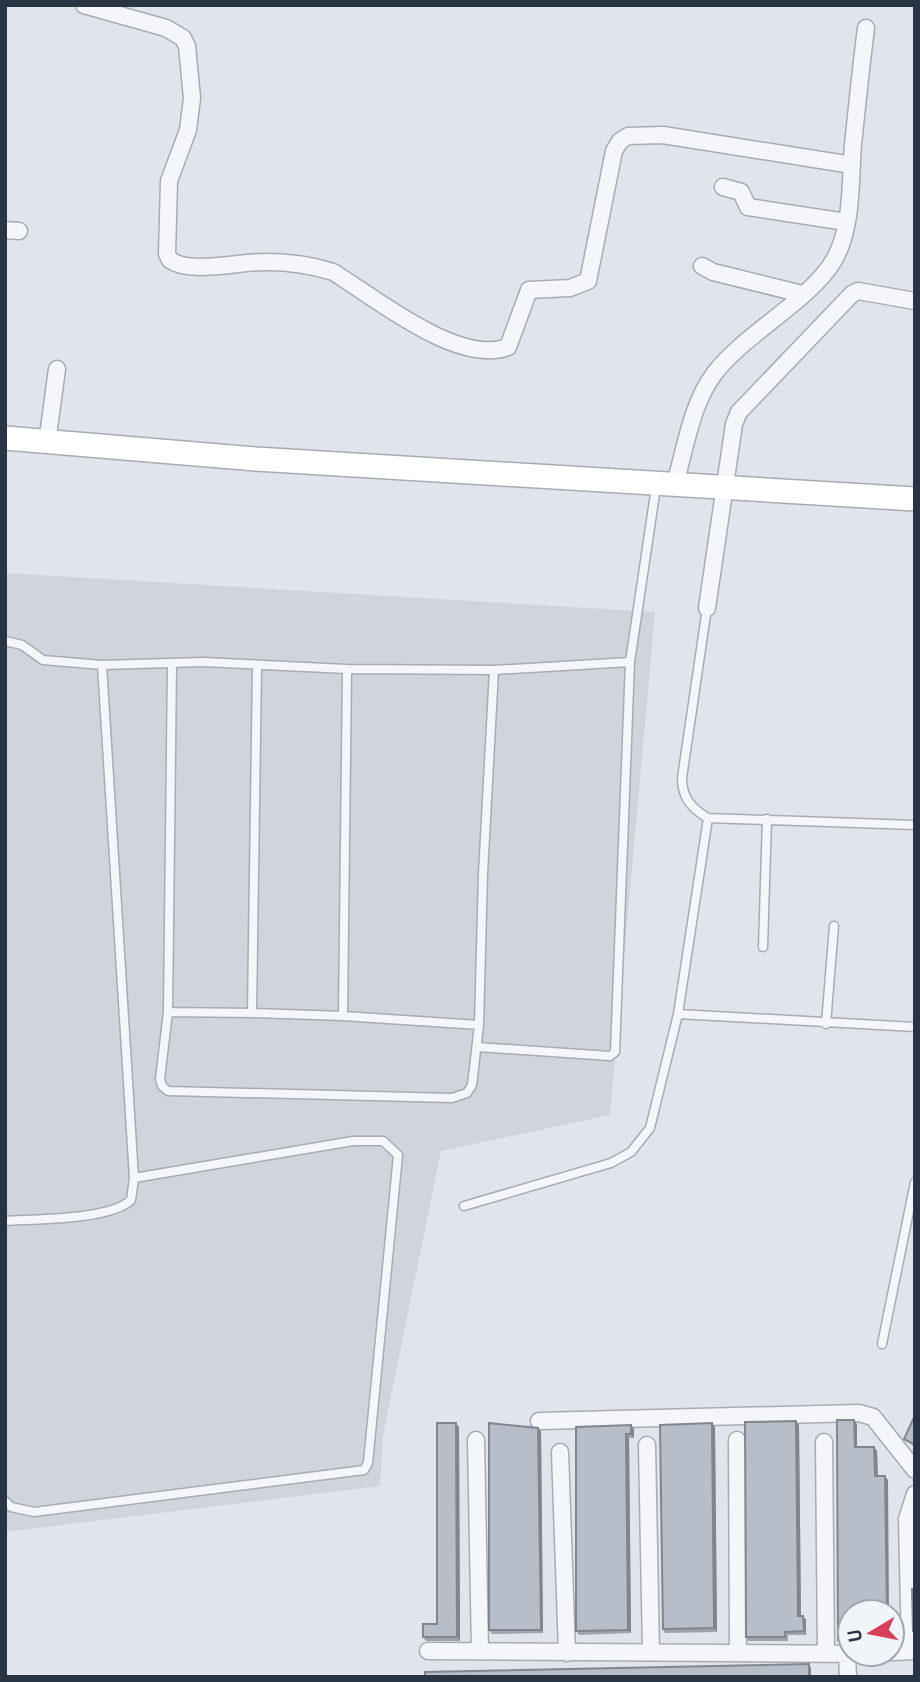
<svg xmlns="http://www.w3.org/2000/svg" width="920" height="1682" font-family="'PT Sans',sans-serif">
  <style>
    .built { fill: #cfd4dd }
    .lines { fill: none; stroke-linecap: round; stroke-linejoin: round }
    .lane-casing { stroke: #a6acb6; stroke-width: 11 }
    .street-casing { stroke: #a6acb6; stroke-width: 19 }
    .secondary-casing { stroke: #a6acb6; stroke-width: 26 }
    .lane { stroke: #f4f6f9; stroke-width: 8 }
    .street { stroke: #f4f6f9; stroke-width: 16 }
    .secondary { stroke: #fff; stroke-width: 23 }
    .wall { fill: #9ea3ad }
    .shaded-wall { fill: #81858d }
    .building { fill: #b8bec9; stroke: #81858d; stroke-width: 2 }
  </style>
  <rect width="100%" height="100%" fill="#e1e5eb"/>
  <!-- built -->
  <path class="built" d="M 5,573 L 655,612 L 610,1115 L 441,1151 L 383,1435 L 380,1486 L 5,1532 Z"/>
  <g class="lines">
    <!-- lane casing -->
    <g class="lane-casing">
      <path id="lane" d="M 707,608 L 682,778 C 682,798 692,809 708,818 L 915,825
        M 5,641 L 22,645 L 43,660 L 102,665 L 203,662 L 347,669 L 494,670 L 630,662
        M 172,664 L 168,1012 L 252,1013
        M 102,665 L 134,1178
        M 257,665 L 252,1013 L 343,1016
        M 347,669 L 343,1016 L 479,1025
        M 763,947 L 767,819
        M 168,1012 L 160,1079 L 162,1086 L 168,1091 L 452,1098 L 467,1093 L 472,1085 L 479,1025 L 483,874 L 494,670
        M 678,1014 L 915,1027
        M 826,1024 L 834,926
        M 477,1047 L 610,1056 L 615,1052 L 630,662 L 656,487
        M 464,1206 L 611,1163 L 631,1152 L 650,1128 L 678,1014 L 708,818
        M 5,1221 C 35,1219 110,1220 131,1200 L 134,1178 L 353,1141 L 383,1141 L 398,1155 L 368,1463 L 364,1470 L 34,1512 L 11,1507 L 5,1501
        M 882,1344 L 915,1182"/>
    </g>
    <!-- street casing -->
    <g class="street-casing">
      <path id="street" d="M 84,5 L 166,28 L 183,38 L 187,46 L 192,98 L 188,130 L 169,181 L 167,254 L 170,260 C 191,275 241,261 267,262 C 290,262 311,265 333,272 C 374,297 458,366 508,347 L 529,290 L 570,288 L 588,281 L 614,151 L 620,141 L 628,136 L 663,135 L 852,165
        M 723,187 L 741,192 L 748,207 L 846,222
        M 5,230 L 19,231
        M 702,266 L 713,272 L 802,294
        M 47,443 L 57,369
        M 675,484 C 685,449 692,403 714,374 C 745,333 811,300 834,260 C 853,227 850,181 853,145 C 857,106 861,67 866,28
        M 707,608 L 734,424 L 739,412 L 852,294 L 858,291 L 915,301
        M 539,1421 L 859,1413 L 873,1417 L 915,1470
        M 476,1440 L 480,1651
        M 737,1440 L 738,1652
        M 824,1442 L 826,1654
        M 647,1445 L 651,1652
        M 560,1452 L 567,1653
        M 428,1651 L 865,1654
        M 910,1651 L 907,1519 L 915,1494
        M 892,1652 L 915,1651
        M 847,1655 L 848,1677"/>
    </g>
    <!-- secondary casing -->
    <g class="secondary-casing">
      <path id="secondary" d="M 5,438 L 256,459 L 915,499"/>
    </g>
    <!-- lane -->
    <use href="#lane" class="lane"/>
    <!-- street -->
    <use href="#street" class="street"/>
    <!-- secondary -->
    <use href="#secondary" class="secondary"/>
  </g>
  <!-- wall -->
  <path class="wall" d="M 712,1423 L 715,1427 L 717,1632 L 665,1633 L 663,1629 Z
    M 857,1424 L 857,1447 L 874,1447 L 877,1451 L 878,1476 L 888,1480 L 850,1612 L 850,1643 L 841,1643 L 838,1640 Z
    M 631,1425 L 634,1429 L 634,1438 L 629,1438 L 631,1633 L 579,1635 L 576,1631 L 576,1427 Z
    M 799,1425 L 801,1616 L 803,1616 L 806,1620 L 806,1635 L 788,1635 L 788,1641 L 748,1641 L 746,1637 Z
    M 459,1427 L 460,1641 L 426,1641 L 423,1637 L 437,1624 Z
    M 538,1428 L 541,1431 L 543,1633 L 492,1634 L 489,1630 Z"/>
  <!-- shaded-wall -->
  <path class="shaded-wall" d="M 854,1420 L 857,1424 L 857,1451 L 855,1447 Z
    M 796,1421 L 799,1425 L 801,1620 L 798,1616 Z
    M 456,1423 L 459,1427 L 460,1641 L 457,1637 Z
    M 712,1423 L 715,1427 L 717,1632 L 714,1628 Z
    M 631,1425 L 634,1429 L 634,1438 L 631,1434 Z
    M 538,1428 L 541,1431 L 543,1633 L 541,1630 Z
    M 626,1434 L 629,1438 L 631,1633 L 628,1630 Z
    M 874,1447 L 877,1451 L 878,1480 L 875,1476 Z
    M 885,1476 L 888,1480 L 889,1612 L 887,1612 Z
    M 803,1616 L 806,1620 L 806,1635 L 804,1631 Z
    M 809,1664 L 811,1668 L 811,1677 L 809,1677 Z"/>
  <!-- building -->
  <path class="building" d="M 915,1415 L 915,1445 L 904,1439 Z
    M 837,1420 L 854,1420 L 855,1447 L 874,1447 L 875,1476 L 885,1476 L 887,1612 L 850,1612 L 850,1640 L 838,1640 Z
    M 796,1421 L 798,1616 L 803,1616 L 804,1631 L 785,1632 L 785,1637 L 746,1637 L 745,1422 Z
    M 437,1423 L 456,1423 L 457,1637 L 423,1637 L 423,1624 L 437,1624 Z
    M 489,1423 L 538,1428 L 541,1630 L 489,1630 Z
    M 712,1423 L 714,1628 L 663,1629 L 660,1425 Z
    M 631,1425 L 631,1434 L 626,1434 L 628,1630 L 576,1631 L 576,1427 Z
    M 912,1589 L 915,1589 L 915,1632 L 913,1631 Z
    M 809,1664 L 809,1677 L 425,1677 L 425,1672 Z"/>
  <!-- border -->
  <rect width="920" height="1682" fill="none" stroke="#283344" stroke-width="14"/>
  <!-- north arrow -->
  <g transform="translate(871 1633) rotate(260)"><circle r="33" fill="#f1f4f8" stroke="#a1a7b0" stroke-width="2"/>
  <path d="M0-5L12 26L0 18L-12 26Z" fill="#d73f5a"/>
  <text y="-10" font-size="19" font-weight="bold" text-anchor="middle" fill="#283344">U</text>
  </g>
</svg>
